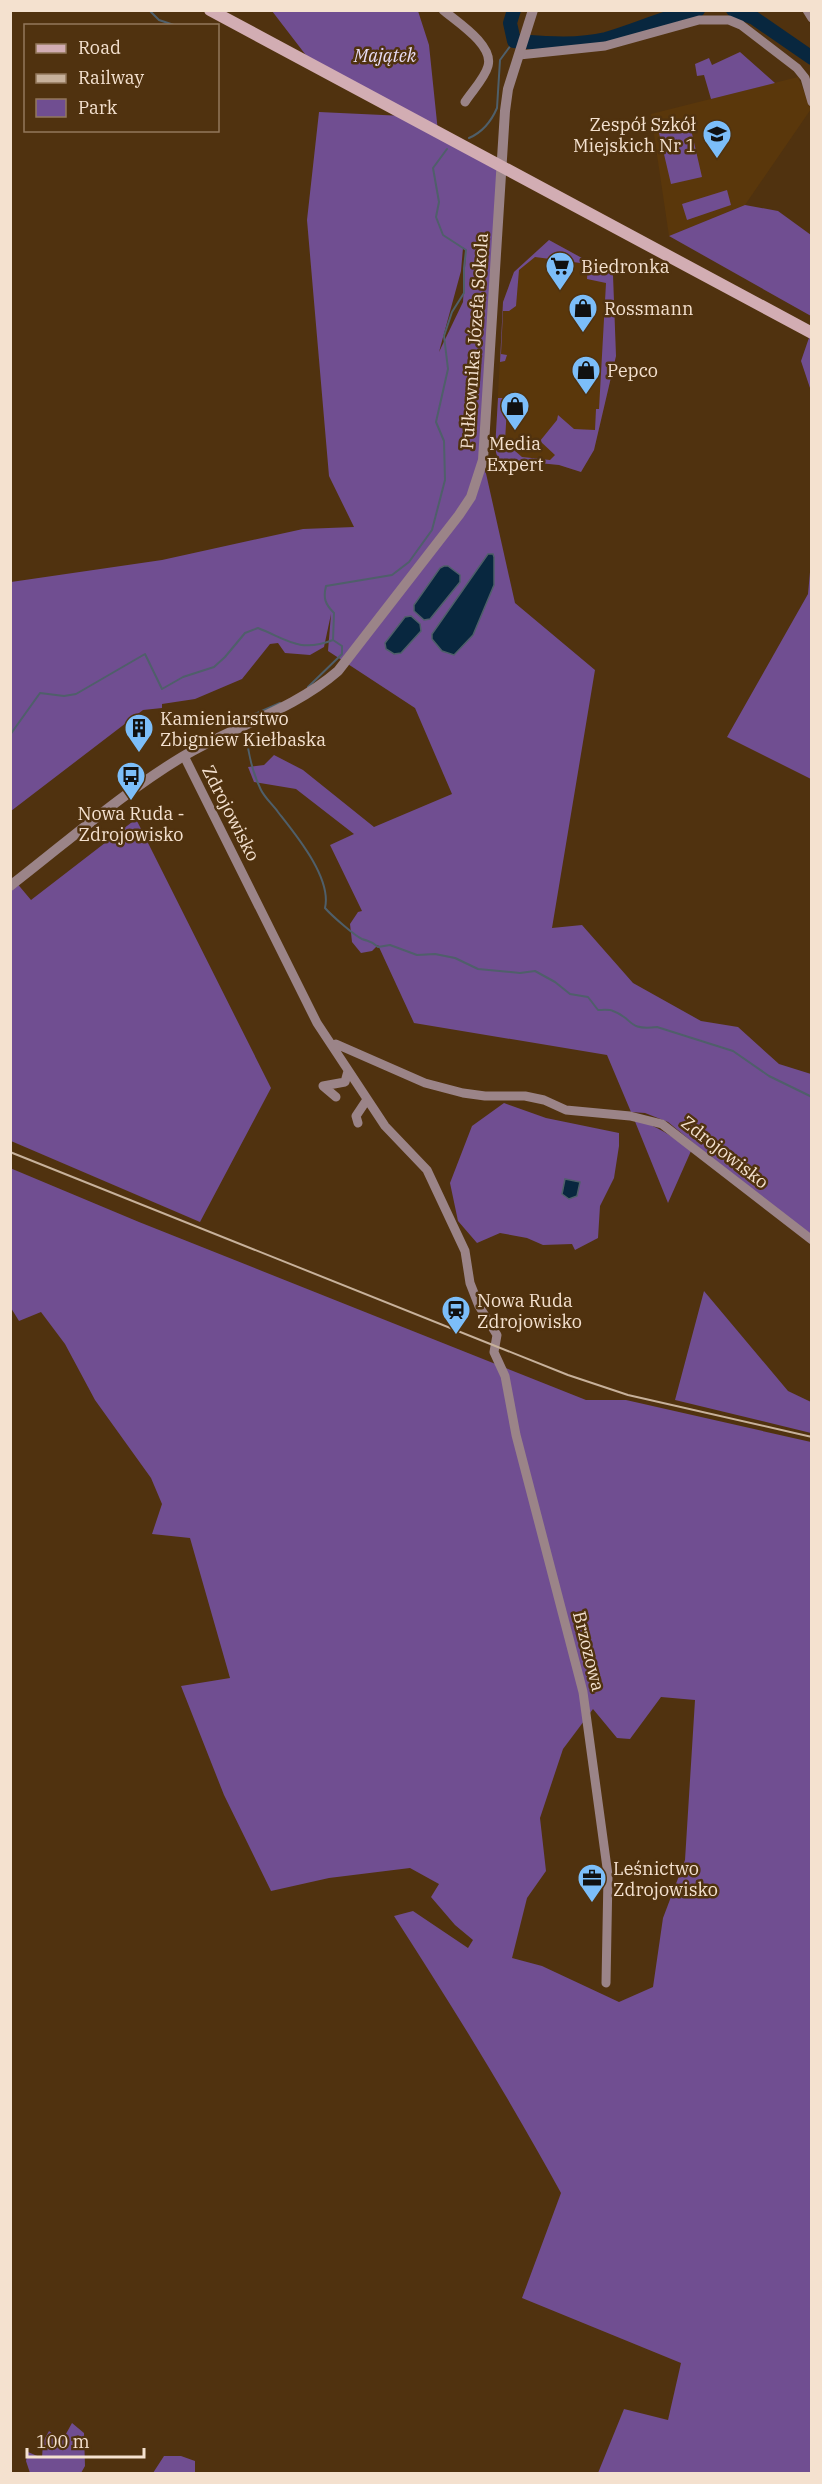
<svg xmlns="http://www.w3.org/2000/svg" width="822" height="2484" font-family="'IBM Plex Serif',serif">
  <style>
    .built { fill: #5a370b }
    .green { fill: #704e91; fill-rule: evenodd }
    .water { fill: #08273f; stroke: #4f5f6a; stroke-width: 1.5 }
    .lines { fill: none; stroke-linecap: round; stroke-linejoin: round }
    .stream { stroke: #4f5f6a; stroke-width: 2 }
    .river { stroke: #08273f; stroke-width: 14 }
    .minor { stroke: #9b8488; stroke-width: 9 }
    .tertiary { stroke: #9b8488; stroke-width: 10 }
    .secondary { stroke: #d2adb3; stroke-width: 12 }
    .rail { stroke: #c7b19b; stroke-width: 2 }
    .labels { text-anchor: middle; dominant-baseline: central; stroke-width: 5; stroke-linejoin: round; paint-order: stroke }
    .park-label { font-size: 18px; font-style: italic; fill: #e9ddf6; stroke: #50320f }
    .poi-label { font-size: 18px; fill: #f4e1cf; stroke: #50320f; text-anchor: start }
    .street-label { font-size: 18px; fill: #f4e1cf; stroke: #50320f }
  </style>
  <rect width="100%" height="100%" fill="#50320f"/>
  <!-- built -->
  <path class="built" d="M 798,77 L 811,109 L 745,205 L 669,236 L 651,114 Z
    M 549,240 L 613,275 L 616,356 L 594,450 L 581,472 L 559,465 L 498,459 L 495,449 L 503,302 L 514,272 Z"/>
  <!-- green -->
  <path class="green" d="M 272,11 L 418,11 L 429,45 L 438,132 L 502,167 L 483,460 L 515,603 L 595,670 L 552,928 L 582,925 L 633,983 L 701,1021 L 738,1027 L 779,1064 L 811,1074 L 811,1240 L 668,1122 L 645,1113 L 631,1112 L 607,1055 L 414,1023 L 378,945 L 372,951 L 361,953 L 352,942 L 350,924 L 358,912 L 362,911 L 330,845 L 354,834 L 296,789 L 254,782 L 248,767 L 264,765 L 274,755 L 303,770 L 374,827 L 452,794 L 415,708 L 328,651 L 331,614 L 324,647 L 310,655 L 285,653 L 278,643 L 270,644 L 242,679 L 195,699 L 162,704 L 162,708 L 143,710 L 11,811 L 11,582 L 162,560 L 303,529 L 354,527 L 329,476 L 307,220 L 319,112 L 404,116 L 315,67 ZM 463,248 L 466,250 L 463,302 L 439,352 L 461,271 Z
    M 740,52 L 775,83 L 711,99 L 704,75 L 697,76 L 695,64 L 709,58 L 712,65 Z
    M 690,125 L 702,177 L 671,184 L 659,133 Z
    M 727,190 L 731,205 L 687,220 L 682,204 Z
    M 745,205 L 778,211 L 811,235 L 811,316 L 669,236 Z
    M 549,240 L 613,275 L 616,356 L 594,450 L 581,472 L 559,465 L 498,459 L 495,449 L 498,398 L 503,398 L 507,406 L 505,442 L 522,457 L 550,460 L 555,455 L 540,441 L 557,420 L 558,415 L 574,429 L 595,430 L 596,409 L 599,409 L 606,283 L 587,279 L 588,264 L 535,257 L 519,270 L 516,306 L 509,311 L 503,311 L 501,354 L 507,355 L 505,361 L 500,362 L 503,302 L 514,272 Z
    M 811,332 L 811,391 L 801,361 Z
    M 811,561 L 811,779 L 727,737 L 808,594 Z
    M 136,819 L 271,1088 L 200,1222 L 11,1141 L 10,875 L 31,900 Z
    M 504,1103 L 546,1118 L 619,1133 L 619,1146 L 614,1178 L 600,1206 L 598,1238 L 575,1250 L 572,1244 L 543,1245 L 527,1238 L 500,1233 L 477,1243 L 458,1221 L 450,1183 L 472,1126 Z
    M 634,1119 C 657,1126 673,1136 691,1151 L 668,1203 Z
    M 10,1168 L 139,1222 L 586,1400 L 626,1400 L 811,1442 L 811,2473 L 598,2473 L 624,2409 L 668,2420 L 681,2363 L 522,2298 L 561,2193 C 509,2098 453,2007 394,1916 L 413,1911 L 468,1948 L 473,1940 L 455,1925 L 431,1897 L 439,1884 L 410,1868 L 329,1878 L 271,1891 L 224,1795 L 181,1686 L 230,1678 L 190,1538 L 152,1534 L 162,1504 L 151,1478 L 95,1400 L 65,1344 L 41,1312 L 19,1321 L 11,1308 ZM 661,1697 L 695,1700 L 685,1860 L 663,1918 L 653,1987 L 619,2002 L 542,1966 L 512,1958 L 527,1898 L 546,1871 L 540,1818 L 563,1749 L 593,1709 L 617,1738 L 630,1739 Z
    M 704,1291 L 788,1391 L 811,1402 L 811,1433 L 675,1400 Z
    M 72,2423 L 84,2433 L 85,2466 L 81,2473 L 30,2473 L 26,2461 L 28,2452 L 42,2458 L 43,2442 L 49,2431 L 62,2441 Z
    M 164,2456 L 181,2456 L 195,2461 L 195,2473 L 153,2473 Z"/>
  <!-- water -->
  <path class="water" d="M 488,554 L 493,554 L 494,557 L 494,585 L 473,635 L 454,655 L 442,651 L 432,639 L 432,634 Z
    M 444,566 L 448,566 L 460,575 L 460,582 L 430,619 L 424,620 L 414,611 L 414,605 L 440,568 Z
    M 411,616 L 420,624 L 421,631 L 401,653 L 394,654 L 386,649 L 385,643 L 405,617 Z
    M 565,1179 L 580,1182 L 577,1196 L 569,1199 L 562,1194 Z"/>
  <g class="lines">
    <!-- stream -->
    <path class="stream" d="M 149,10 L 159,20 L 174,25
      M 469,138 C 483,132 491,122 497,108 L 500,60 L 514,41
      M 333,640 L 334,613 C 325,604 323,598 326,586 L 392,575 L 409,562 L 432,530 L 445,480 L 444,441 L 436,422 L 448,369 L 444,336 L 452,312 L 464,293 L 464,268 L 466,250 L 443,235 L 436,217 L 439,202 L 433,168 L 447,149
      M 308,687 L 342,654 L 342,646 L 333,640
      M 243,719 L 280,703
      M 246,733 C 248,752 252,772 261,790 C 265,798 273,805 278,812 C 296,835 332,878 325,908 C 331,915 355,936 362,939 C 370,942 372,941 378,947 L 390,945 L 417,955 L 435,954 L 455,958 L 478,969 L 520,973 L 535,971 L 555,982 L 570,994 L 588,997 L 598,1010 C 602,1010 609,1009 613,1011 C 634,1018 626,1031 657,1027 L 733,1051 L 769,1076 L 812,1097
      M 10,735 L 40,693 L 64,696 L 76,694 L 145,654 L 162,689 L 183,677 L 214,667 L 225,657 L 245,633 L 258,628 C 288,640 300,653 333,640"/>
    <!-- river -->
    <path class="river" d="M 514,10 L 510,23 L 514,41 C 544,43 576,46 606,39 C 637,30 666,16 698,10
      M 733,10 L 754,18 L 812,58"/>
    <!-- minor -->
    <path class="minor" d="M 443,10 C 457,22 494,45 488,66 C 485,78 472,91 465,102
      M 807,10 L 812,18
      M 519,55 L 605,46 L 699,20 L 729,20 L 741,25 L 797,68 L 805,78 L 812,102
      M 184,756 L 317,1023 L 385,1126 L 427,1170 L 465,1251 L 470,1283 L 479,1306 L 497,1335 L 494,1352 L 505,1376 L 516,1435 L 583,1692 L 608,1875 L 606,1983
      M 333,1045 L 336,1044 L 425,1083 L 463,1093 L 485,1096 L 525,1096 L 544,1100 L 566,1110 L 630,1116 L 662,1124 L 812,1240
      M 336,1097 L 323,1086 L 345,1082 L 348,1071
      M 358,1123 L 356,1116 L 366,1101"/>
    <!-- tertiary -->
    <path class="tertiary" d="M 10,886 C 67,842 121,794 182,757 C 233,726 292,711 338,671 L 459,515 L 471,497 L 483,460 L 505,111 L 508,89 L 533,10"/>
    <!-- secondary -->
    <path class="secondary" d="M 210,10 L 812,333"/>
    <!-- rail -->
    <path class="rail" d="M 10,1152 L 568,1375 L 628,1395 L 812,1437"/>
  </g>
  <!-- icons -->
  <defs>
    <g id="school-pin" transform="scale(1.5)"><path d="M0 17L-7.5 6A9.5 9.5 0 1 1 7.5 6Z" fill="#7cbef9" stroke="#50320f"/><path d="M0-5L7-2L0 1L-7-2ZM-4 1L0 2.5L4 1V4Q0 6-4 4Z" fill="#111"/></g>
    <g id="supermarket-pin" transform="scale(1.5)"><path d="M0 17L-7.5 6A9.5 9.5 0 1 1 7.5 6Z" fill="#7cbef9" stroke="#50320f"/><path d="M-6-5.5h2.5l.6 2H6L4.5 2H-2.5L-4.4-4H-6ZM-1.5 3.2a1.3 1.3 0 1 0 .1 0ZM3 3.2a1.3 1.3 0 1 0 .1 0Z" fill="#111"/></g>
    <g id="shop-pin" transform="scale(1.5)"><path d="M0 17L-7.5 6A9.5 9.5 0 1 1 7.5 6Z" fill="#7cbef9" stroke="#50320f"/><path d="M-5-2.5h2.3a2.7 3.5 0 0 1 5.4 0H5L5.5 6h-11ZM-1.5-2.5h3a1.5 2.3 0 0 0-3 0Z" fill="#111"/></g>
    <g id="building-pin" transform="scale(1.5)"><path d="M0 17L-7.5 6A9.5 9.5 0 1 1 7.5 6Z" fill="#7cbef9" stroke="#50320f"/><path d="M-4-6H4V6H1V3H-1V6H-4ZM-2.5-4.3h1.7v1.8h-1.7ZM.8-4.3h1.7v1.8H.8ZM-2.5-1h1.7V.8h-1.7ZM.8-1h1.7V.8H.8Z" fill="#111"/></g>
    <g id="bus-pin" transform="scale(1.5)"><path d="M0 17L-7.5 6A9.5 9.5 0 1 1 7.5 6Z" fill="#7cbef9" stroke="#50320f"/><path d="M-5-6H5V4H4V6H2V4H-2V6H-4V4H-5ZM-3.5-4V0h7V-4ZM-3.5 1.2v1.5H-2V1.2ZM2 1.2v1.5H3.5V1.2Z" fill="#111"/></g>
    <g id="station-pin" transform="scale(1.5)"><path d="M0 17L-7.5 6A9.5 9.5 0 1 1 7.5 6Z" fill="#7cbef9" stroke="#50320f"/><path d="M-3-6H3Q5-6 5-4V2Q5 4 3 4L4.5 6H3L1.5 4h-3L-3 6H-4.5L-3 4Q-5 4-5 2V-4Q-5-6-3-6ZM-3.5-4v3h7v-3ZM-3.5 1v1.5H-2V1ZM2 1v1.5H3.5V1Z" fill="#111"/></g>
    <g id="office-pin" transform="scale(1.5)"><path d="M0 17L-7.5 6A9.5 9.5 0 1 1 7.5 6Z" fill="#7cbef9" stroke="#50320f"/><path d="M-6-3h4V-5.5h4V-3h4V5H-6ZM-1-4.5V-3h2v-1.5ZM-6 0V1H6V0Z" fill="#111"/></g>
  </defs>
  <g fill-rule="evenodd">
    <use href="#school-pin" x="717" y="134"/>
    <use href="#supermarket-pin" x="560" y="266"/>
    <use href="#shop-pin" x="583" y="308"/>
    <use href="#shop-pin" x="586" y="370"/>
    <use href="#shop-pin" x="515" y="406"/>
    <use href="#building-pin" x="139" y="728"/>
    <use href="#bus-pin" x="131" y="776"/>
    <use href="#station-pin" x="456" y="1310"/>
    <use href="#office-pin" x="592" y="1878"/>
  </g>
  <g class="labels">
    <!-- park labels -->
    <g class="park-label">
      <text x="385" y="55">Majątek</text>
    </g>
    <!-- poi labels -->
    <g class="poi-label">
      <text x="696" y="124" text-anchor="end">Zespół Szkół<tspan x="696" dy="21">Miejskich Nr 1</tspan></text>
      <text x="581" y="266">Biedronka</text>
      <text x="604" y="308">Rossmann</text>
      <text x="607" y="370">Pepco</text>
      <text x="515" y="443" text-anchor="middle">Media<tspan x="515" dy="21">Expert</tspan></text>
      <text x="160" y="718">Kamieniarstwo<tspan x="160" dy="21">Zbigniew Kiełbaska</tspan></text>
      <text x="131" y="813" text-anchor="middle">Nowa Ruda -<tspan x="131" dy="21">Zdrojowisko</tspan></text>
      <text x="477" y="1300">Nowa Ruda<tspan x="477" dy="21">Zdrojowisko</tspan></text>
      <text x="613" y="1868">Leśnictwo<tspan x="613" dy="21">Zdrojowisko</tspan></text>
    </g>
    <!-- street labels -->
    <g class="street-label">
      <text transform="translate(474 341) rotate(-86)">Pułkownika Józefa Sokola</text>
      <text transform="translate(231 813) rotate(63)">Zdrojowisko</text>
      <text transform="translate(725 1152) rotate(38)">Zdrojowisko</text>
      <text transform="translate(589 1651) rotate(76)">Brzozowa</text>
    </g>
  </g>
  <!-- border -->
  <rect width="822" height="2484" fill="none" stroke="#f4e1cf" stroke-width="24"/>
  <!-- legend -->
  <rect x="24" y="24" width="195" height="108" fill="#50320f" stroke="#92785c" stroke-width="1.5"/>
  <rect x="36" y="44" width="30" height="9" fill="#d2adb3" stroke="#92785c" stroke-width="1.5"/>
  <text x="78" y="54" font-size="18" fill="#f4e1cf">Road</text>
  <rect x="36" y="74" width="30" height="9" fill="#c7b19b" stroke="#92785c" stroke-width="1.5"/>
  <text x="78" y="84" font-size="18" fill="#f4e1cf">Railway</text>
  <rect x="36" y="99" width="30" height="18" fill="#704e91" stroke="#92785c" stroke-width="1.5"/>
  <text x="78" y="114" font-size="18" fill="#f4e1cf">Park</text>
  <!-- scale -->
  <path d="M27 2448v9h117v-9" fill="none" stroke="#f4e1cf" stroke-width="3"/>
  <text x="36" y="2448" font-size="18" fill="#f4e1cf" stroke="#50320f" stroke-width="4.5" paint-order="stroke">100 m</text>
</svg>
